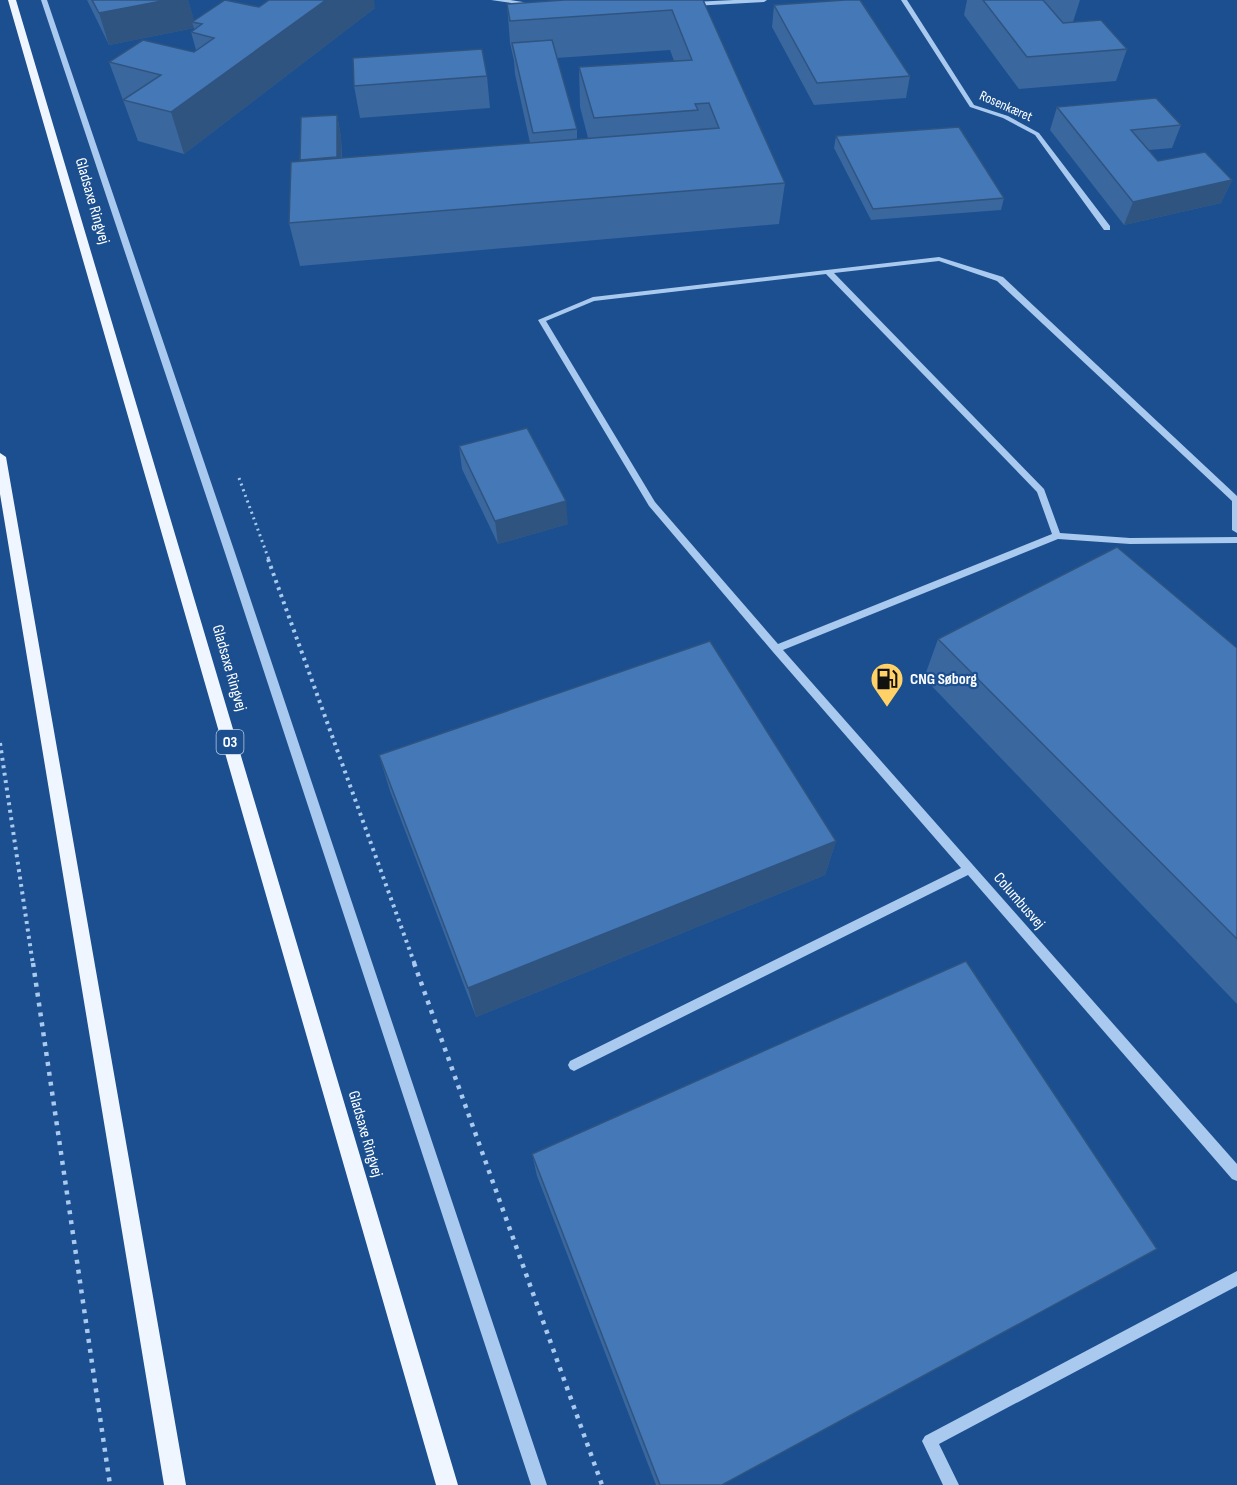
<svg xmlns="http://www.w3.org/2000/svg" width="1237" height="1485" font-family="'Sofia Sans Condensed',sans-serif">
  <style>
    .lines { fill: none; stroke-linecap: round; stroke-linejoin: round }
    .path-far2 { stroke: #a9c9ee; stroke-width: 3; stroke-dasharray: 2 4; stroke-linecap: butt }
    .path-far1 { stroke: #a9c9ee; stroke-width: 4; stroke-dasharray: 3 4.5; stroke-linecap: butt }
    .path { stroke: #a9c9ee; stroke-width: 4.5; stroke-dasharray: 4 6; stroke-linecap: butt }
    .minor { fill: #a9c9ee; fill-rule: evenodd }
    .major { fill: #f0f6ff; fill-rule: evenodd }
    .wall { fill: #3a679d; fill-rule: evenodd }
    .shaded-wall { fill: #305480 }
    .building { fill: #4478b7; stroke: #305480; stroke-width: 1.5 }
    .labels { text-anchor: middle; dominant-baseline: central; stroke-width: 4.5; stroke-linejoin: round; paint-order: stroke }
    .far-street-label { font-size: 14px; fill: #fff; stroke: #1b4f8f }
    .shield { fill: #1b4f8f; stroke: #bbcadd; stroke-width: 1.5 }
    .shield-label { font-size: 15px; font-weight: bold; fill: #fff }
    .street-label { font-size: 16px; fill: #fff; stroke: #1b4f8f }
    .poi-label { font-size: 16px; font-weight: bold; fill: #fff; stroke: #1b4f8f; text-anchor: start }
  </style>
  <rect width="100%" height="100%" fill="#1b4f8f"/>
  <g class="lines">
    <!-- path-far2 -->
    <path class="path-far2" d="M 239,478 L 269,560"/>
    <!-- path-far1 -->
    <path class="path-far1" d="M 268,559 L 415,965
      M 0,743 L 33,965"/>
    <!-- path -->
    <path class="path" d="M 33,963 L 110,1485
      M 414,963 L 602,1485"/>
    <!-- minor -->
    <path class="minor" d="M 41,0 L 47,0 L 234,550 L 547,1485 L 531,1485 L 224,550 Z
      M 491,0 L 510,0 L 536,4 L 533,6 Z
      M 734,0 L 767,0 L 764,2 L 693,6 L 690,4 L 693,2 Z
      M 901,0 L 907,0 L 974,105 L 1008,116 L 1039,133 L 1110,226 L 1110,230 L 1104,230 L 1035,135 L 1003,118 L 970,107 Z
      M 939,257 L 1003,277 L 1237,496 L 1237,533 L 1232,530 L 1232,501 L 997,281 L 939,261 L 834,273 L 1044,489 L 1060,533 L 1130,538 L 1237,537 L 1237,543 L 1130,544 L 1058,539 L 783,650 L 1237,1164 L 1237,1181 L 1232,1179 L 968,875 L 578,1069 L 574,1071 L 570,1069 L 568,1065 L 570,1061 L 961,868 L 773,652 L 649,506 L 538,320 L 593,297 ZM 826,274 L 1037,492 L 1052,534 L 778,644 L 655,502 L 546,321 L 594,301 Z
      M 1237,1271 L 1237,1286 L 939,1444 L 959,1485 L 943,1485 L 922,1441 L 925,1436 Z"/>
    <!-- major -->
    <path class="major" d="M 8,0 L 16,0 L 458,1485 L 436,1485 Z
      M 0,453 L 6,457 L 186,1485 L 164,1485 L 0,494 Z"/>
  </g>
  <!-- wall -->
  <path class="wall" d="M 87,0 L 188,0 L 194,21 L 259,7 L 375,8 L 184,154 L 138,141 L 109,62 L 194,52 L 196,50 L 191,32 L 194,30 L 194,28 L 109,45 Z
    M 703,0 L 785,183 L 779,224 L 300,266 L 289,223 L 301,161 L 337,115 L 341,137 L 342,158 L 530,143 L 515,74 L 514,61 L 510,43 L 507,4 ZM 670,50 L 674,61 L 579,67 L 580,107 L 588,138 L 577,139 L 577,129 L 557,58 Z
    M 967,0 L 1080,0 L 1073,22 L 1127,49 L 1116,81 L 1019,89 L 964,15 Z
    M 774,5 L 910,76 L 906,98 L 814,105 L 772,27 Z
    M 487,76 L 490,108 L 360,118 L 354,86 Z
    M 1057,107 L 1181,125 L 1172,148 L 1149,150 L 1158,161 L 1232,180 L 1221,203 L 1124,225 L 1050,130 Z
    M 836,136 L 1004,198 L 1001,210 L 871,220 L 834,148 Z
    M 459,446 L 568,524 L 498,544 L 462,469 Z
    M 938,639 L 1237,648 L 1237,1004 L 924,678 Z
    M 379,755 L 836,841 L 825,875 L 476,1017 L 390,791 Z
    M 532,1154 L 722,1485 L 656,1485 L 537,1176 Z"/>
  <!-- shaded-wall -->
  <path class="shaded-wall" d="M 167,0 L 188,0 L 195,23 L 192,22 L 194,28 L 109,45 L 99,13 Z
    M 326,0 L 374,0 L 375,8 L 184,154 L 171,112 Z
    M 337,115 L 341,137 L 342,180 L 337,157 Z
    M 1232,180 L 1221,203 L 1124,225 L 1133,202 Z
    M 566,501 L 568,524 L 498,544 L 495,521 Z
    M 836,841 L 825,875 L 476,1017 L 468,988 Z"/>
  <!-- building -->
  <path class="building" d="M 92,0 L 167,0 L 99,13 Z
    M 225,0 L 259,7 L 269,0 L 326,0 L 171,112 L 123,100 L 161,75 L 109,62 L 143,40 L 194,52 L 214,38 L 191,32 L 202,24 L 192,22 Z
    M 564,0 L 703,0 L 785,183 L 289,223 L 291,162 L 719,128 L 709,103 L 695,104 L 698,110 L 594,118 L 579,67 L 692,60 L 672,10 L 510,21 L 507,4 Z
    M 845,0 L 860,0 L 910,76 L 817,83 L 774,5 Z
    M 983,0 L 1043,0 L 1063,23 L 1101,20 L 1127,49 L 1027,57 Z
    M 552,40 L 577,129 L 533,133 L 512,43 Z
    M 482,49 L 487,76 L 354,86 L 353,58 Z
    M 1156,98 L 1181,125 L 1131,130 L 1158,161 L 1205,152 L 1232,180 L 1133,202 L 1057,107 Z
    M 337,115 L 337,157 L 300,160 L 301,117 Z
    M 959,127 L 1004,198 L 873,209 L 836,136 Z
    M 527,428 L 566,501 L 495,521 L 459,446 Z
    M 1117,547 L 1237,648 L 1237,939 L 938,639 Z
    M 710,641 L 836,841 L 468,988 L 379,755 Z
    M 966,961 L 1157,1249 L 722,1485 L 660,1485 L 532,1154 Z"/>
  <!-- icons -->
  <defs>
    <g id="fuel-pin" transform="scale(1.725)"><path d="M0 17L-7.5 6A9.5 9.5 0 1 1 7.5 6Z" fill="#ffd166" stroke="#1b4f8f"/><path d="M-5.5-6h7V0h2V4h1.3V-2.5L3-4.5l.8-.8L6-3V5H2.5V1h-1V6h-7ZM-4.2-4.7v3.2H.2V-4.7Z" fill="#111"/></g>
  </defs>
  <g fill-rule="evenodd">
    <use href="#fuel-pin" x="887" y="679"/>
  </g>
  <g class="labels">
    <!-- far-street labels -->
    <g class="far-street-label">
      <text transform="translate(1006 106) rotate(24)">Rosenkæret</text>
    </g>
    <!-- shield labels -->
    <rect class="shield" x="216.5" y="730" width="27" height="24" rx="4.5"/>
    <g class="shield-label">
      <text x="230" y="742">O3</text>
    </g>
    <!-- street labels -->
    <g class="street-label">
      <text transform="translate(92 201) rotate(74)">Gladsaxe Ringvej</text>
      <text transform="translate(229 668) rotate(74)">Gladsaxe Ringvej</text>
      <text transform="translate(1019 901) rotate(49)">Columbusvej</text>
      <text transform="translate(365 1134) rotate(74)">Gladsaxe Ringvej</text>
    </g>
    <!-- poi labels -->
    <g class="poi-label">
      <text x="910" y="679">CNG Søborg</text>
    </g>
  </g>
</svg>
